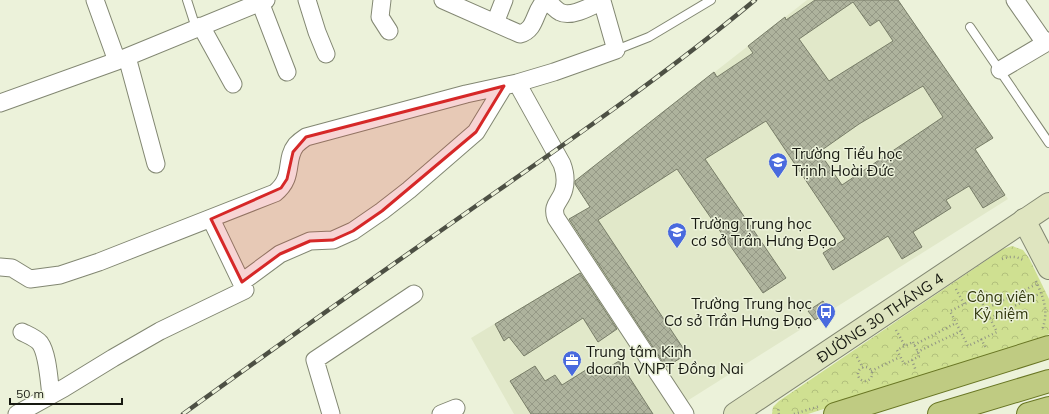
<svg xmlns="http://www.w3.org/2000/svg" width="1049" height="414" font-family="Mulish,sans-serif">
  <style>
    .built { fill: #e1e8c9 }
    .park { fill: url(#park-crowns) }
    .building { fill: url(#building-cross-hatch); stroke: #787d68; fill-rule: evenodd }
    .lines { fill: none; stroke-linecap: round; stroke-linejoin: round }
    .lane-casing { stroke: #828772; stroke-width: 10 }
    .street-casing { stroke: #828772; stroke-width: 19 }
    .secondary-casing { stroke: #828772; stroke-width: 24 }
    .primary-casing { stroke: #697624; stroke-width: 24 }
    .path { stroke: #919584; stroke-width: 2.5; stroke-dasharray: 1 3; stroke-linecap: butt }
    .lane { stroke: #fff; stroke-width: 8 }
    .street { stroke: #fff; stroke-width: 17 }
    .secondary { stroke: #dfe5c0; stroke-width: 22 }
    .primary { stroke: #bfcb82; stroke-width: 22 }
    .rail-casing { stroke: #4d5044; stroke-width: 4.5 }
    .rail { stroke: #ecf2da; stroke-width: 3; stroke-dasharray: 9; stroke-linecap: butt }
    .marked { fill: #d62828; fill-opacity: 0.2; stroke: #d62828; stroke-width: 3; stroke-linejoin: round }
    .labels { text-anchor: middle; dominant-baseline: central; stroke-width: 3; stroke-linejoin: round; paint-order: stroke }
    .poi-label { font-size: 15px; fill: #171911; stroke: #ecf2da; text-anchor: start }
    .park-label { font-size: 15px; fill: #31380d; stroke: #ecf2da }
    .street-label { font-size: 15px; fill: #171911; stroke: #ecf2da }
  </style>
  <defs>
    <pattern id="park-crowns" width="20" height="18" patternUnits="userSpaceOnUse"><rect width="20" height="18" fill="#cfe091"/><path d="M2 6a3 3 0 1 1 6 0M12 15a3 3 0 1 1 6 0" fill="none" stroke="#b1c07c"/></pattern>
    <pattern id="building-cross-hatch" width="8" height="8" patternUnits="userSpaceOnUse"><rect width="8" height="8" fill="#aeb39d"/><path d="M0 0l8 8M0 8l8-8" fill="none" stroke="#959986"/></pattern>
  </defs>
  <rect width="100%" height="100%" fill="#ecf2da"/>
  <!-- built -->
  <path class="built" d="M 807,0 L 898,0 L 993,138 L 975,150 L 1008,199 L 687,401 L 568,220 L 590,207 L 574,182 Z
    M 581,272 L 625,340 L 677,414 L 514,414 L 471,338 Z"/>
  <!-- park -->
  <path class="park" d="M 1012,246 L 1023,250 L 1029,258 L 1049,299 L 1049,334 L 1041,339 L 808,414 L 772,414 L 773,407 L 779,401 L 1003,249 Z"/>
  <!-- building -->
  <path class="building" d="M 815,0 L 898,0 L 993,138 L 975,149 L 1005,195 L 983,208 L 969,186 L 946,200 L 951,208 L 913,232 L 922,247 L 902,259 L 888,236 L 833,270 L 823,253 L 845,239 L 766,121 L 705,159 L 786,278 L 763,293 L 677,169 L 598,220 L 687,354 L 666,367 L 569,219 L 590,207 L 575,184 L 575,181 L 714,72 L 717,77 L 753,53 L 748,46 L 785,17 L 786,20 ZM 853,2 L 870,26 L 879,20 L 893,41 L 829,81 L 799,39 ZM 923,86 L 943,117 L 842,185 L 819,152 L 859,124 Z
    M 580,273 L 617,329 L 598,342 L 583,318 L 524,356 L 509,337 L 504,341 L 495,324 Z
    M 823,301 L 830,311 L 815,320 L 808,311 Z
    M 619,361 L 653,414 L 531,414 L 510,381 L 535,366 L 545,381 L 555,375 L 562,385 L 589,368 L 595,376 Z"/>
  <g class="lines">
    <!-- lane casing -->
    <g class="lane-casing">
      <path id="lane" d="M 187,0 L 196,28
        M 970,27 L 1049,143
        M 616,50 L 649,37 L 711,0"/>
    </g>
    <!-- street casing -->
    <g class="street-casing">
      <path id="street" d="M 95,0 L 117,61
        M 307,0 L 317,32 L 326,54
        M 382,0 L 380,17 L 389,31
        M 1015,0 L 1045,43
        M 260,2 L 287,72
        M 495,23 L 504,0
        M 201,26 L 233,84
        M 127,57 L 156,164
        M 1000,70 L 1049,41
        M 517,83 L 562,164 C 565,172 566,181 564,189 C 561,202 551,204 556,218 L 685,414
        M 0,103 L 117,61 L 266,0
        M 0,267 L 12,268 L 30,279 L 60,275 L 99,262 L 275,193 C 295,177 284,160 296,145 C 299,142 303,139 306,137 L 466,94 L 517,83 L 554,72 L 616,50 L 602,1 C 592,6 571,18 560,12 C 554,9 551,2 544,2 C 534,12 536,30 520,34 L 443,0
        M 242,282 L 280,254 L 310,241 L 333,240 L 353,231 L 382,211 L 409,190 L 476,132 L 504,86
        M 22,332 C 28,335 36,338 40,343 C 48,354 49,382 51,395
        M 17,414 L 64,388 L 113,358 L 160,331 L 245,290 L 211,219
        M 331,414 L 315,360 L 414,294
        M 441,414 L 456,408"/>
    </g>
    <!-- secondary casing -->
    <g class="secondary-casing">
      <g id="secondary">
        <path d="M 1024,220 L 1049,268"/>
        <path id="s1" d="M 735,414 L 1049,204"/>
      </g>
    </g>
    <!-- primary casing -->
    <g class="primary-casing">
      <path id="primary" d="M 835,414 L 1049,347
        M 939,414 L 1049,381
        M 1028,414 L 1049,408"/>
    </g>
    <!-- path -->
    <path class="path" d="M 1002,259 C 1010,256 1016,256 1023,260
      M 1036,281 C 1044,299 1049,312 1042,330
      M 956,289 L 964,304
      M 979,297 L 997,332 L 968,346 L 950,311 Z
      M 985,309 L 1037,284
      M 990,318 L 1041,293
      M 896,330 L 905,346
      M 981,339 L 986,348
      M 913,342 L 920,356 L 904,364 L 897,350 Z
      M 914,345 L 956,323
      M 917,352 L 961,331
      M 857,357 L 863,368
      M 912,360 L 916,371
      M858 374a7 7 0 1 1 14 0a7 7 0 1 1-14 0Z
      M 871,371 L 900,357
      M 779,414 L 778,411 L 780,407
      M 794,414 L 820,406"/>
    <!-- lane -->
    <use href="#lane" class="lane"/>
    <!-- street -->
    <use href="#street" class="street"/>
    <!-- secondary -->
    <use href="#secondary" class="secondary"/>
    <!-- primary -->
    <use href="#primary" class="primary"/>
    <!-- rail casing -->
    <g class="rail-casing">
      <path id="rail" d="M 183,414 C 285,340 389,267 493,194 C 582,132 671,70 755,0"/>
    </g>
    <!-- rail -->
    <use href="#rail" class="rail"/>
  </g>
  <!-- marked area -->
  <path class="marked" d="M 504,86 L 476,132 L 382,211 L 353,231 L 333,240 L 310,241 L 280,254 L 242,282 L 211,219 L 281,188 L 287,179 L 293,152 L 306,137 Z"/>
  <!-- icons -->
  <defs>
    <g id="school-pin" transform="scale(1)"><path d="M0 17L-7.5 6A9.5 9.5 0 1 1 7.5 6Z" fill="#496ade" stroke="#ecf2da"/><path d="M0-5L7-2L0 1L-7-2ZM-4 1L0 2.5L4 1V4Q0 6-4 4Z" fill="#fff"/></g>
    <g id="bus-pin" transform="scale(1)"><path d="M0 17L-7.5 6A9.5 9.5 0 1 1 7.5 6Z" fill="#496ade" stroke="#ecf2da"/><path d="M-5-6H5V4H4V6H2V4H-2V6H-4V4H-5ZM-3.5-4V0h7V-4ZM-3.5 1.2v1.5H-2V1.2ZM2 1.2v1.5H3.5V1.2Z" fill="#fff"/></g>
    <g id="office-pin" transform="scale(1)"><path d="M0 17L-7.5 6A9.5 9.5 0 1 1 7.5 6Z" fill="#496ade" stroke="#ecf2da"/><path d="M-6-3h4V-5.5h4V-3h4V5H-6ZM-1-4.5V-3h2v-1.5ZM-6 0V1H6V0Z" fill="#fff"/></g>
  </defs>
  <g fill-rule="evenodd">
    <use href="#school-pin" x="778" y="162"/>
    <use href="#school-pin" x="677" y="232"/>
    <use href="#bus-pin" x="826" y="312"/>
    <use href="#office-pin" x="572" y="360"/>
  </g>
  <g class="labels">
    <!-- poi labels -->
    <g class="poi-label">
      <text x="792" y="153">Trường Tiểu học<tspan x="792" dy="17">Trịnh Hoài Đức</tspan></text>
      <text x="691" y="223">Trường Trung học<tspan x="691" dy="17">cơ sở Trần Hưng Đạo</tspan></text>
      <text x="812" y="303" text-anchor="end">Trường Trung học<tspan x="812" dy="17">Cơ sở Trần Hưng Đạo</tspan></text>
      <text x="586" y="351">Trung tâm Kinh<tspan x="586" dy="17">doanh VNPT Đồng Nai</tspan></text>
    </g>
    <!-- park labels -->
    <g class="park-label">
      <text x="1001" y="296">Công viên<tspan x="1001" dy="17">Kỷ niệm</tspan></text>
    </g>
    <!-- street labels -->
    <g class="street-label">
      <text stroke="none"><textPath href="#s1" startOffset="174">ĐƯỜNG 30 THÁNG 4</textPath></text>
    </g>
  </g>
  <!-- scale -->
  <path d="M10 398v6h112v-6" fill="none" stroke="#171911" stroke-width="2"/>
  <text x="16" y="398" font-size="12" fill="#171911" stroke="#ecf2da" stroke-width="3" paint-order="stroke">50 m</text>
</svg>
